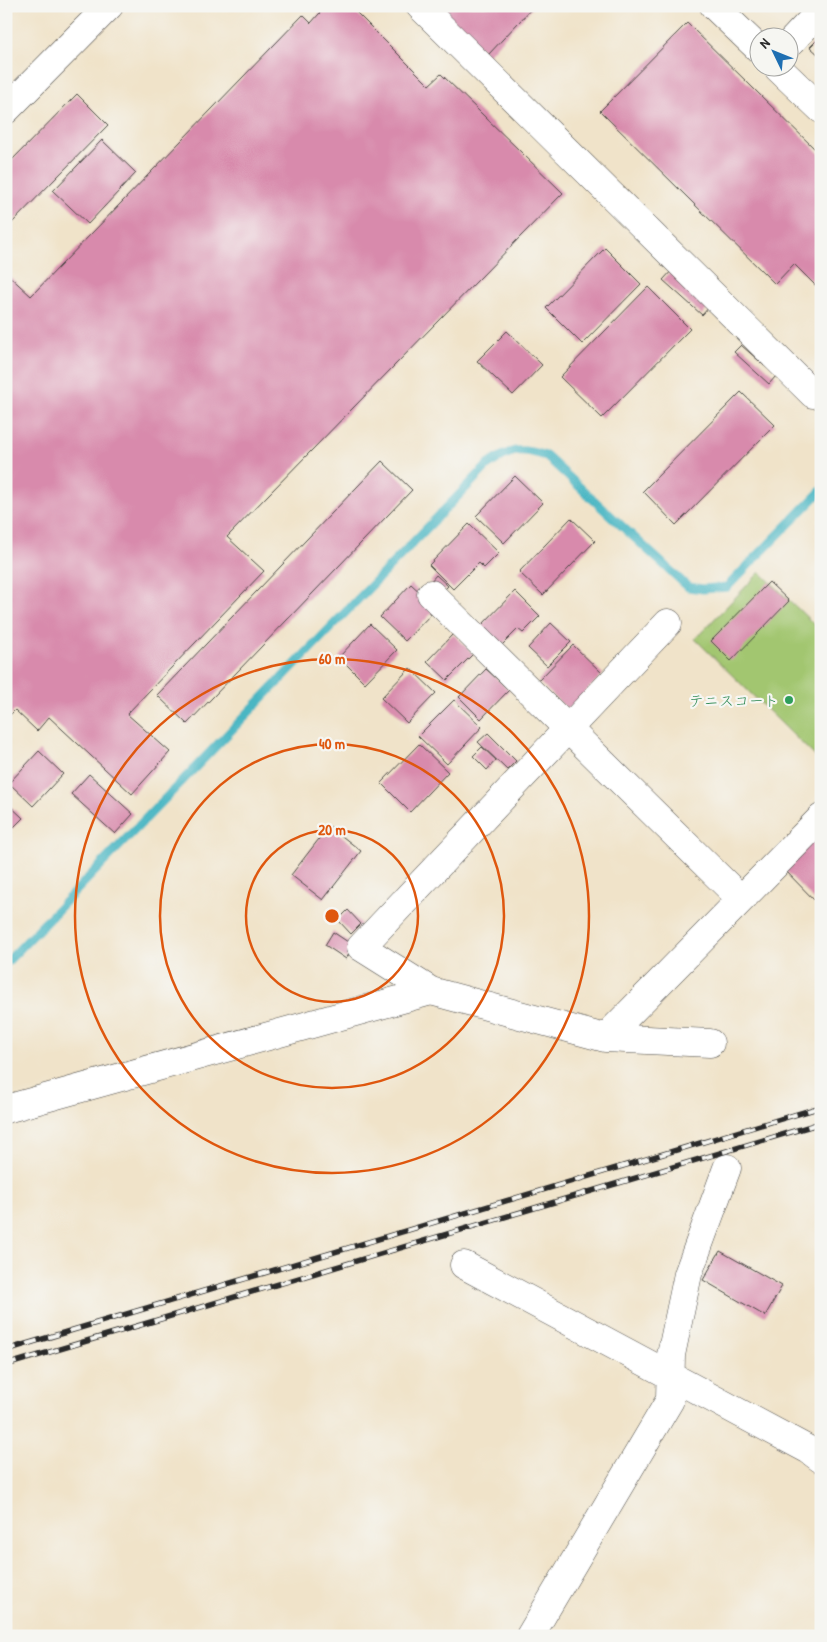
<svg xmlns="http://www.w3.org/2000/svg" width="827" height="1642" font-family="'Patrick Hand','Klee One',sans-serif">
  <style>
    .pitch { fill: #a2c670; stroke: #66784e }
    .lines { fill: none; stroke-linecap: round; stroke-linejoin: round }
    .stream { stroke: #48b6c3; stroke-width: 9 }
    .building { fill: #d88aac }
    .minor-casing { stroke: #494743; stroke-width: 29 }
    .minor { stroke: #fff; stroke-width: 28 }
    .rail-casing { stroke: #2b2b2b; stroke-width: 5.5 }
    .rail { stroke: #f6f6f2; stroke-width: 4; stroke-dasharray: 11; stroke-linecap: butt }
    .ring { fill: none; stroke: #df570e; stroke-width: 2.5 }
    .leisure-dot { fill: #2e9e5b; stroke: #f6f6f2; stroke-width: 2 }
    .labels { text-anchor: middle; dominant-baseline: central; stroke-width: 4.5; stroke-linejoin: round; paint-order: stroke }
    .leisure-label { font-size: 15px; fill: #27864d; stroke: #f6f6f2; text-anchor: end }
    .centre { fill: #df570e; stroke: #f6f6f2; stroke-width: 2.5 }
    .ring-label { font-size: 15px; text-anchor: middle; font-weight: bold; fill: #df570e; stroke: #f6f6f2; stroke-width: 4.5; stroke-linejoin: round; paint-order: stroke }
  </style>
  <rect width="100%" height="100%" fill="#f6f6f2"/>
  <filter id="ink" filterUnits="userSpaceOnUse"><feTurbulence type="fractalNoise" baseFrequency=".02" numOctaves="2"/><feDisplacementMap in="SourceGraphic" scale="10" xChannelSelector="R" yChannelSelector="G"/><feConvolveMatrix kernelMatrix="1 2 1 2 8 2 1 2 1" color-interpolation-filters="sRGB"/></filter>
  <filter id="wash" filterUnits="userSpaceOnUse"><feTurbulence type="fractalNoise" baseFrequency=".0096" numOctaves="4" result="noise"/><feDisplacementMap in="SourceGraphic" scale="20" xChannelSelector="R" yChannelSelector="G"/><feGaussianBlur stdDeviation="1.12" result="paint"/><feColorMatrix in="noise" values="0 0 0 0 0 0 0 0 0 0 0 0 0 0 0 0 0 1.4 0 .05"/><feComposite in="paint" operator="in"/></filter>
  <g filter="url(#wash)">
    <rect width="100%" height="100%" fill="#f0e3c9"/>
    <!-- pitch -->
    <path class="pitch" d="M 760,572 L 821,631 L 821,762 L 695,639 Z"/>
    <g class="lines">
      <!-- stream -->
      <path class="stream" d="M 6,963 L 487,466 C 511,449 517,447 546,456 L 688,587 L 703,589 L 727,587 L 821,491"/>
    </g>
    <g id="blocks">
      <!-- building -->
      <path class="building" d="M 326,6 L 350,6 L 429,85 L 441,74 L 563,193 L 227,537 L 264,571 L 127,714 L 170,752 L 132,794 L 49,717 L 37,731 L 15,710 L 6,719 L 6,273 L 31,296 L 303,15 L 311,23 Z
        M 437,6 L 534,6 L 488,55 Z
        M 687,23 L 821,155 L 821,291 L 794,264 L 775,284 L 600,111 Z
        M 821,36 L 821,57 L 810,47 Z
        M 77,94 L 108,125 L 6,229 L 6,166 Z
        M 102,140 L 136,173 L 88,224 L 53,191 Z
        M 605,248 L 641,284 L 582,344 L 546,308 Z
        M 674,268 L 712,304 L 702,315 L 663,280 Z
        M 648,287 L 690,329 L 602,418 L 560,377 Z
        M 507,331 L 542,365 L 513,395 L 477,361 Z
        M 741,345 L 776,376 L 769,384 L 734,352 Z
        M 741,392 L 775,425 L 676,525 L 643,491 Z
        M 382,461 L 412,490 L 187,724 L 157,695 Z
        M 515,476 L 543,503 L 504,543 L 476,516 Z
        M 571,518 L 595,541 L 543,595 L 519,572 Z
        M 469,524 L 499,553 L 484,568 L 479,563 L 453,589 L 429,565 Z
        M 436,575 L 448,586 L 441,593 L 430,582 Z
        M 769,582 L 789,601 L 731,661 L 711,641 Z
        M 411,584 L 437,608 L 405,641 L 380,617 Z
        M 515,591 L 540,616 L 523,633 L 518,629 L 500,647 L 480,627 Z
        M 551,623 L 571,642 L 547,666 L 528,648 Z
        M 370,624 L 397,650 L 365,683 L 339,657 Z
        M 453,634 L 473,654 L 447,680 L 427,661 Z
        M 573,645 L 603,674 L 568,710 L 538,681 Z
        M 410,668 L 436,693 L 407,723 L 381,698 Z
        M 486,669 L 509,690 L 481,719 L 459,697 Z
        M 454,700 L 482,727 L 447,764 L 418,736 Z
        M 488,733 L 516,761 L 507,770 L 478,742 Z
        M 419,744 L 448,772 L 410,812 L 381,783 Z
        M 482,747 L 496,760 L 487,770 L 473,756 Z
        M 39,751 L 63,774 L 33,806 L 9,783 Z
        M 89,774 L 133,814 L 115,834 L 71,794 Z
        M 6,802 L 23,818 L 6,835 Z
        M 821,824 L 821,907 L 780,865 Z
        M 329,826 L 361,851 L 323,900 L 291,875 Z
        M 348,910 L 361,924 L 351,934 L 338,920 Z
        M 333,932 L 354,946 L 346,959 L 325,945 Z
        M 720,1251 L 782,1286 L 765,1316 L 703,1280 Z"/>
    </g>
  </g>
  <g filter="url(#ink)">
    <use href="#blocks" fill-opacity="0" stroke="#494743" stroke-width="1"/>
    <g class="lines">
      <!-- minor casing -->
      <g class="minor-casing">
        <path id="minor" d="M 420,6 L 813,394 L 821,386
          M 714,6 L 760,50
          M 790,43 L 821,10
          M 778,68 L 821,109
          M 6,110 L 109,6
          M 431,594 L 741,899
          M 668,623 L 361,947 L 431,991 L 605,1038 L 710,1043
          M 605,1038 L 821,818
          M 6,1109 L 431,991
          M 464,1265 L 809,1450 L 821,1459
          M 530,1636 L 670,1400 L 671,1355 L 688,1274 L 727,1168"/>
      </g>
      <!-- minor -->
      <use href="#minor" class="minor"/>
      <!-- rail casing -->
      <g class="rail-casing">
        <path id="rail" d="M 6,1350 L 821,1107
          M 6,1365 L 821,1123"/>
      </g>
      <!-- rail -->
      <use href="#rail" class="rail"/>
    </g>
  </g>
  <!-- distance rings -->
  <g class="ring">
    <circle cx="332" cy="916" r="86"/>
    <circle cx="332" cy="916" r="172"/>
    <circle cx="332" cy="916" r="257"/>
  </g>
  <!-- markers -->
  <circle class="leisure-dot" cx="789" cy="700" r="5"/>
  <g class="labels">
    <!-- leisure labels -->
    <g class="leisure-label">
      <text x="779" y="700">テニスコート</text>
    </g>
  </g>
  <circle cx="332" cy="916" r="8" class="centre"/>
  <g class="ring-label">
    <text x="332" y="664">60 m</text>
    <text x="332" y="749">40 m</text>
    <text x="332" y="835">20 m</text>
  </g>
  <!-- margin -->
  <rect width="827" height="1642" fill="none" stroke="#f6f6f2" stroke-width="25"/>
  <!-- north arrow -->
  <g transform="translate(774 52) rotate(313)"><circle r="24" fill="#f6f6f2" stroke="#a5a5a2"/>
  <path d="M0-4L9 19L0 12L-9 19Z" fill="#1f6fb2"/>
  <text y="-8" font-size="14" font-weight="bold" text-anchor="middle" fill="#2b2b2b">N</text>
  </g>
</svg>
